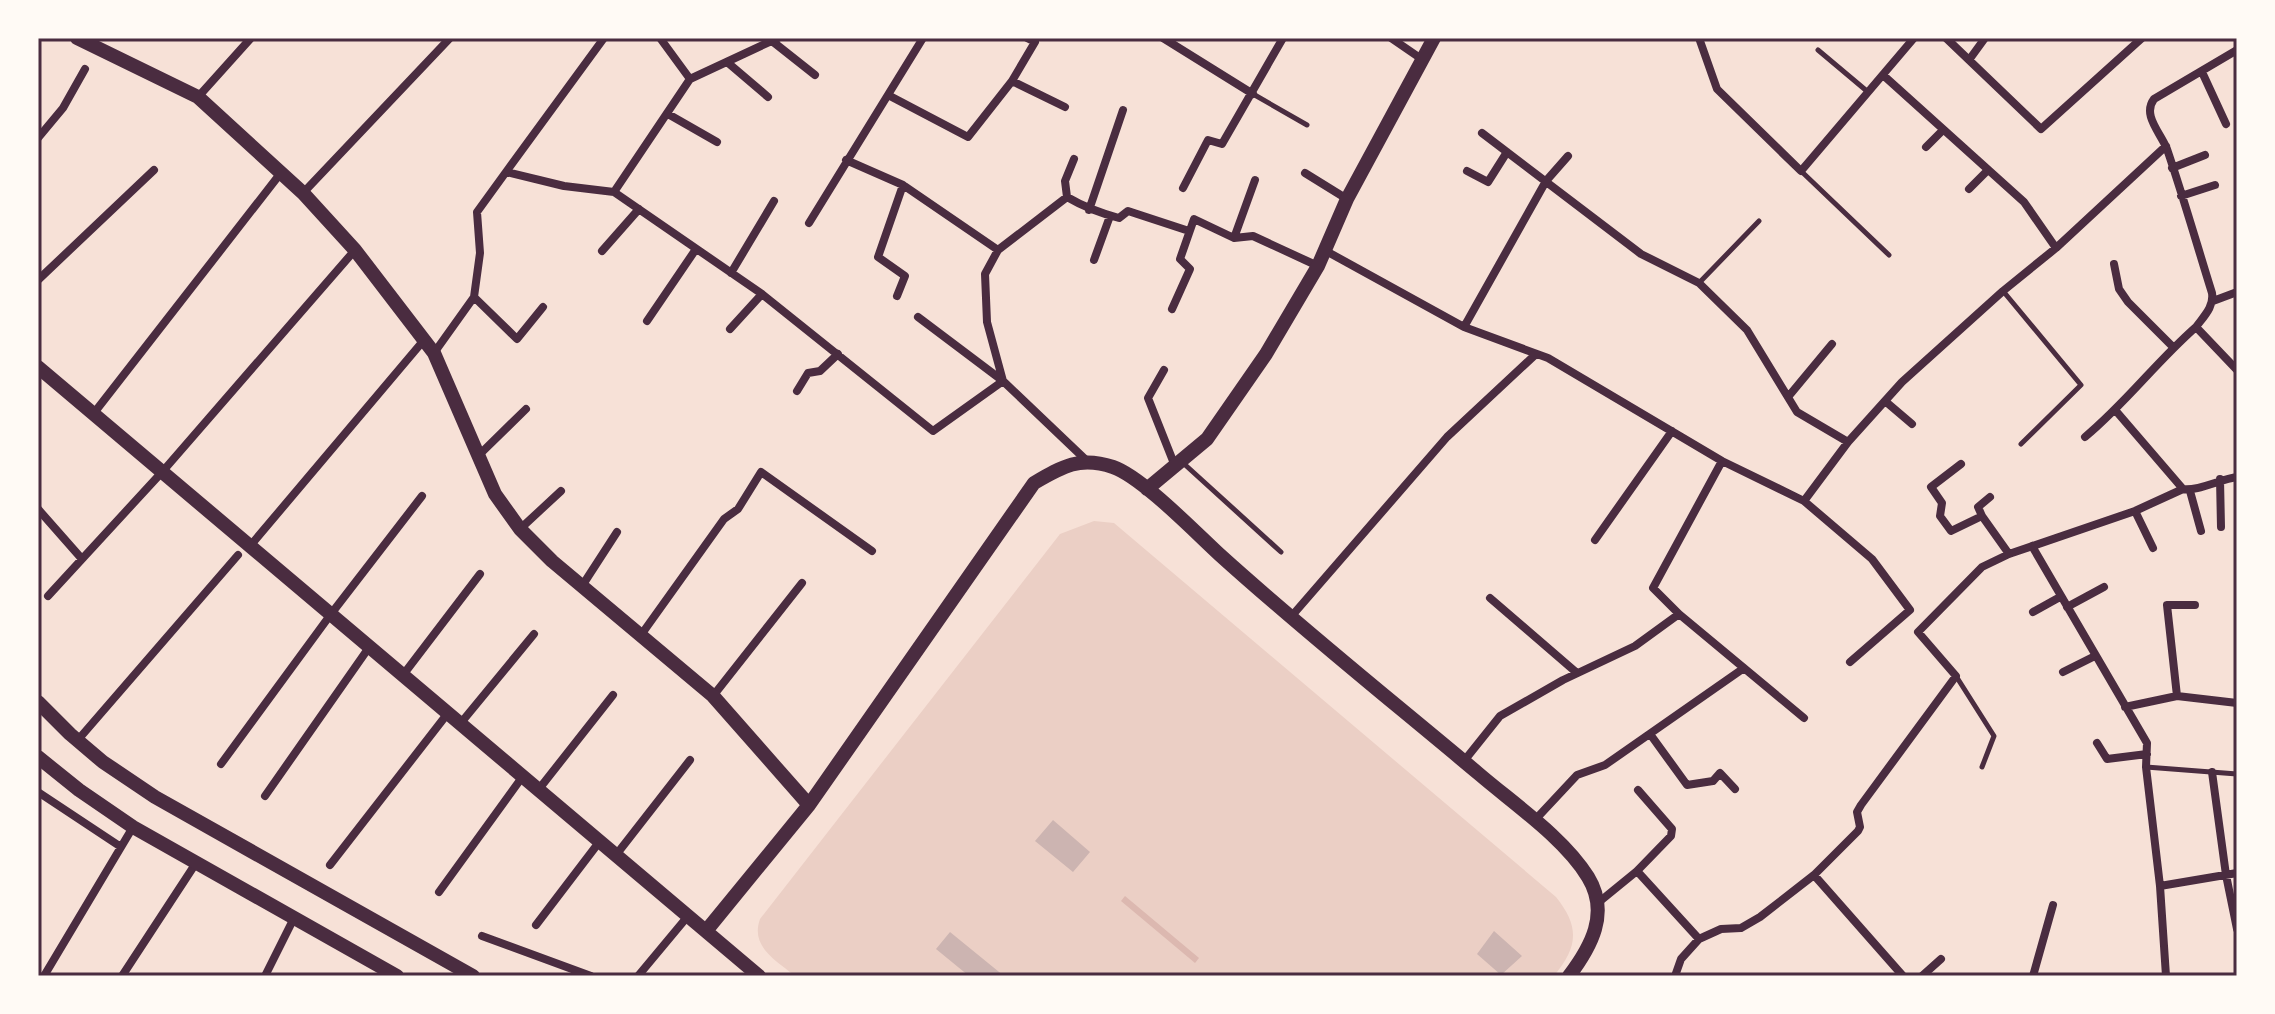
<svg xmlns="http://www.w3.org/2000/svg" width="2275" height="1014" font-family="Signika,sans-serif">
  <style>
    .green { fill: #ebcfc5 }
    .water { fill: #dcb8b0 }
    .building { fill: #ccb4b1 }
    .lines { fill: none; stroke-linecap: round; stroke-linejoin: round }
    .service { stroke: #4a2c40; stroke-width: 5 }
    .minor { stroke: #4a2c40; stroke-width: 8 }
    .tertiary { stroke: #4a2c40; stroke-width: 14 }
    .secondary { stroke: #4a2c40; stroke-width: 14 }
    .neatline { fill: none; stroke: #4a2c40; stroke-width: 3 }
  </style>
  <rect width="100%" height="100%" fill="#f7e1d7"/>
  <!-- green -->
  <path class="green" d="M 1094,521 L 1114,523 L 1556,897 C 1580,927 1578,947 1554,976 L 795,976 C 776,960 750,947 760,919 L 1060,534 Z"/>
  <!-- water -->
  <path class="water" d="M 1125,896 L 1199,958 L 1195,963 L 1121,901 Z"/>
  <!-- building -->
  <path class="building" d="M 1053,820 L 1090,852 L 1073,872 L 1035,841 Z
    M 1494,931 L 1522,956 L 1501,975 L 1477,954 Z
    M 950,932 L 1004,976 L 969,976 L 936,949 Z"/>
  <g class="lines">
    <!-- service -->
    <path class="service" d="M 1818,50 L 1868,92
      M 1253,94 L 1307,125
      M 1801,171 L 1889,255
      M 1699,283 L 1759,221
      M 2003,291 L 2081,385 L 2021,444
      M 1182,462 L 1281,552
      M 1956,676 L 1994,736 L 1982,767
      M 2146,767 L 2237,774"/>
    <!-- minor -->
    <path class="minor" d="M 660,38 L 690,79
      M 1163,38 L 1253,94
      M 1391,38 L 1423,60
      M 1699,38 L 1717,89 L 1801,171 L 1914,38
      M 1946,38 L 2041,129 L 2142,38
      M 772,41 L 815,75
      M 2237,50 L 2154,99 C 2142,115 2160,132 2167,149 C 2183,196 2197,245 2212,293 C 2214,307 2204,316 2196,327 L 2237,370
      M 1969,60 L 1985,38
      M 727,62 L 768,97
      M 2202,72 L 2226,124
      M 1883,75 L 2024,202 L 2056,248
      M 1012,81 L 1065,107
      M 888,95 L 968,137 L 1012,81 L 1035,42 L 1027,38
      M 198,97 L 251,38
      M 668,114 L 717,142
      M 1482,133 L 1641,254 L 1699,283 L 1747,330 L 1797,412 L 1848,442
      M 38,138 L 63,108 L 85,69
      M 1926,147 L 1943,130
      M 846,160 L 903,185 L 998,250
      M 2172,168 L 2205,155
      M 1467,171 L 1488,182 L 1507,152
      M 506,172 L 604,38
      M 1305,173 L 1347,199
      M 1183,188 L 1208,140 L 1222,144 L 1283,38
      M 1969,189 L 1988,170
      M 614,192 L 762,294 L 933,431 L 1003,381 L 987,322 L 985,274 L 998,250 L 1067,197 C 1084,207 1100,213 1119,218 L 1128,211 L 1189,231
      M 303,193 L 450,38
      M 2181,196 L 2215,185
      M 1067,197 L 1065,181 L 1074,159
      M 1089,210 L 1123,110
      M 809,223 L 923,38
      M 1234,238 L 1255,180
      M 602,251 L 639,209
      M 1326,251 L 1464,327 L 1548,358 L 1722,461 L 1804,501 L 1872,559 L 1910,610 L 1850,662
      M 1094,260 L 1110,216
      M 2114,264 L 2119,289 L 2128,302 L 2173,347
      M 731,273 L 774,201
      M 38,280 L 154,170
      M 897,296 L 905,276 L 878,257 L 903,185
      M 474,297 L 517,339 L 543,307
      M 2213,301 L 2237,292
      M 1172,309 L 1190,269 L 1180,259 L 1194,219 L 1234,238 L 1253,236 L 1318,266
      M 918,317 L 1003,381 L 1087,461
      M 647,321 L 696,249
      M 1464,327 L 1546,181 L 1568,156
      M 730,329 L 762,294
      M 434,353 L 474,297 L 480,253 L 477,212 L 506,172 L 564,186 L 614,192 L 690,79 L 778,38
      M 1164,370 L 1148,398 L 1175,466
      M 797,391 L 808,373 L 820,371 L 838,354
      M 1788,397 L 1832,344
      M 1885,401 L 1912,424
      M 2116,411 L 2183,489
      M 94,413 L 280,174
      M 2085,437 C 2126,403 2156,362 2196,327
      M 478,456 L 526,409
      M 1722,461 L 1653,588 L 1679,614 L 1804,718
      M 1961,464 L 1931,487 L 1942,503 L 1940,516 L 1951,531 L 1982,516 L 2009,554
      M 2220,479 L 2221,527
      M 2190,491 L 2201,531
      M 1804,501 L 1848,442 L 1902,382 L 2003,291 L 2056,248 L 2166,146
      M 38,509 L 82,559
      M 2135,511 L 2153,548
      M 1982,516 L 1978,507 L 1990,497
      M 520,529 L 561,491
      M 1595,540 L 1672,431
      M 250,546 L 424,340
      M 2032,546 L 2147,743 L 2146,767 L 2160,886 L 2166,976
      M 582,586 L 617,532
      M 48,596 L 163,471 L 355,250
      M 1490,598 L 1577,673
      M 2067,607 L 2104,587
      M 2033,612 L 2060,597
      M 1290,618 L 1447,437 L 1536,354
      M 641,635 L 724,519 L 738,509 L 761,472 L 872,551
      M 2063,672 L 2095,656
      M 403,675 L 480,574
      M 713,696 L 802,583
      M 2177,696 L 2167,605 L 2195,605
      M 2125,707 L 2177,696 L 2237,703
      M 460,724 L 534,634
      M 1650,734 L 1687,785 L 1713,781 L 1720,773 L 1735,789
      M 77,741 L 238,555
      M 2097,743 L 2107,759 L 2147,754
      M 1464,761 L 1500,716 L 1563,680 L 1635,646 L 1679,614
      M 221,764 L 331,614 L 422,496
      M 2212,772 L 2226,875 L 2237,929
      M 539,789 L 613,695
      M 38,792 L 121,847
      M 265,796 L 370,646
      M 1534,821 L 1577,775 L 1605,765 L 1744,668
      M 616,855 L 690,760
      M 330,865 L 448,713
      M 1637,871 L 1699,939
      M 1814,875 L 1903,976
      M 2160,886 L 2237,873
      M 439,892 L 523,776
      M 1599,902 L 1637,871 L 1671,836 L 1672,829 L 1638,790
      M 536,925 L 600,841
      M 482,936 L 591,976
      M 44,976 L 133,827
      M 122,976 L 196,863
      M 265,976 L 294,918
      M 638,976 L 688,916
      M 1675,976 L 1681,959 L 1699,939 L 1721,929 L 1741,928 L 1760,917 L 1814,875 L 1858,831 L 1860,827 L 1857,812 L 1861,805 L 1956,676 L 1918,632 L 1982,567 L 2009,554 L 2135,511 L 2183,489 C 2196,492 2221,479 2237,477
      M 1922,976 L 1941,959
      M 2033,976 L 2053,905"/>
    <!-- tertiary -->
    <path class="tertiary" d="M 77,38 L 198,97 L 303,193 L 355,250 L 434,353 L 495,494 L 520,529 L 552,561 L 713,696 L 809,805
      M 38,367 L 759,976
      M 1147,489 L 1207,439 L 1266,354 L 1318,266 L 1347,199 L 1434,38
      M 706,931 L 809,805 L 1034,483 C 1063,466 1080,456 1113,467 C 1142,477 1196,533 1220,555 C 1304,631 1392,701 1479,774 C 1514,804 1564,838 1588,877 C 1610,913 1591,947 1569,976"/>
    <!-- secondary -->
    <path class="secondary" d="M 38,702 L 70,734 L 103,762 L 155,797 L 473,976
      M 38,757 L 79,790 L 133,827 L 397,976"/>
  </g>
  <!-- border -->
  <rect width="2275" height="1014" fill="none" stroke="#fffaf5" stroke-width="80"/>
  <rect x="40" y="40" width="2195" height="934" class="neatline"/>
</svg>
